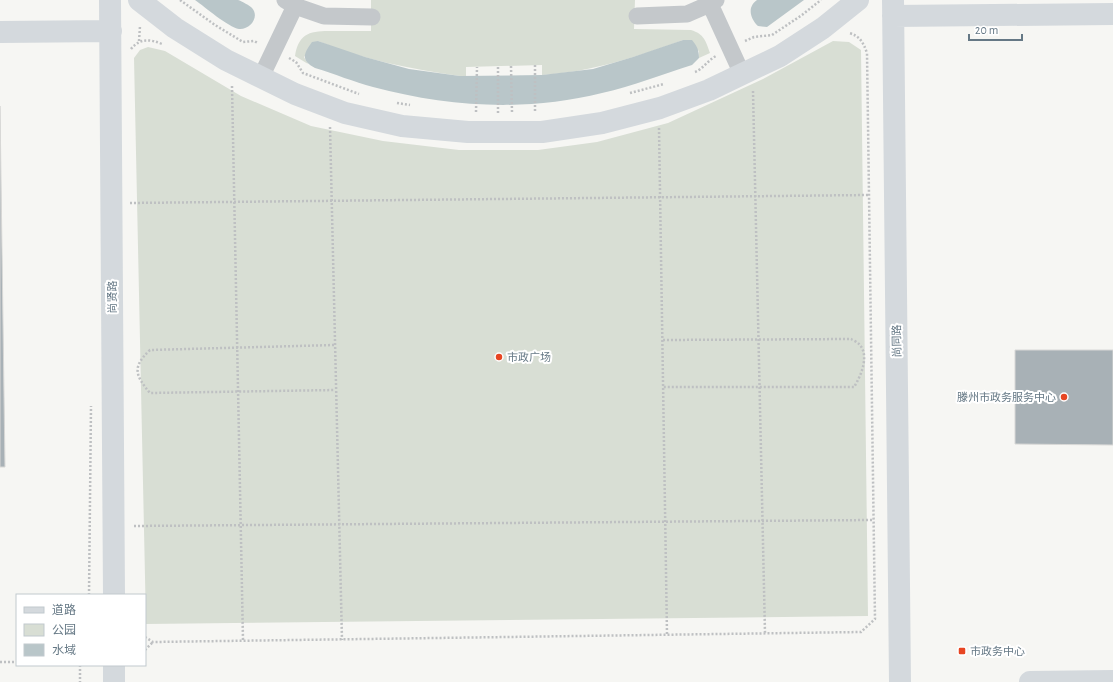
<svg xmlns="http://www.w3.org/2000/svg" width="1113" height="682" font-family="'Alegreya Sans','Noto Sans SC',sans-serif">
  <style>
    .green { fill: #d8ded4 }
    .water { fill: #b9c6c9 }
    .building { fill: #a8b1b6; stroke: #d8d8d6 }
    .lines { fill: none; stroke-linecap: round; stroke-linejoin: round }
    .path { stroke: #bec0c2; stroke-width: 2.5; stroke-dasharray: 2 2; stroke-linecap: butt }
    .street { stroke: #c4c8cb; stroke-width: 17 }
    .secondary { stroke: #d4d9dd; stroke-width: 22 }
    .primary { stroke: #d4d9dd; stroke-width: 22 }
    .poi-dot { fill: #e74522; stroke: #fff; stroke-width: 1.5 }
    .labels { text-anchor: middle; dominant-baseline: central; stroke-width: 4; stroke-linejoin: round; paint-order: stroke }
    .street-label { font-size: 11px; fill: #657885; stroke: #fff }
    .poi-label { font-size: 11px; fill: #657885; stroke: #fff; text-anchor: start }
  </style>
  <rect width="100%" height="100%" fill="#f6f6f3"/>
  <!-- green -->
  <path class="green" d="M 371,0 L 635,0 L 634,29 L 691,30 C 704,34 706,41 710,53 L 699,58 L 699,51 L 683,40 C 637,57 591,72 542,75 L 542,65 L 466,67 L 466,76 L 460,76 C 411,69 363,60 318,41 L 304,57 L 308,64 L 295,56 C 299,30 314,31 337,31 C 348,31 360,31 371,31 Z
    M 833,41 L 849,42 L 861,50 L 868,616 L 146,624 L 134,58 L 140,50 L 148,47 L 165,51 L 241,96 L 311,126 L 383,141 L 459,150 L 538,150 L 597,142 L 668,123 L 763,79 Z"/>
  <!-- water -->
  <path class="water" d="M 195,0 C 203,0 232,0 238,0 C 242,1 250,6 252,8 C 260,17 250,30 239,29 C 228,27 205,7 195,0 Z
    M 757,0 L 804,0 L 767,27 L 758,26 C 750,18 747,7 757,0 Z
    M 683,40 L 692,40 C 697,46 699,50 699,58 L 692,65 C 663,74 633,86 602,93 C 526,112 448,107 373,87 C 354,82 335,74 315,68 C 301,61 303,54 312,42 L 318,41 L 365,57 L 409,69 L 460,76 L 542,75 L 593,69 L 633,57 Z"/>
  <!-- building -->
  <path class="building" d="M 0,106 L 5,467 L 0,467 Z
    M 1015,350 L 1113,350 L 1113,445 L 1015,444 Z"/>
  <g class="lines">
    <!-- path -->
    <path class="path" d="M 180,0 L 215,25 L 243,42 L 254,41 L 258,43
      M 139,41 L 140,26
      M 745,41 L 754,37 L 772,35 L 802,15 L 821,0
      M 131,49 C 140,38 150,39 162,44
      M 289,58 L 296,62 L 303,73 L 359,94
      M 535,65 L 535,112
      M 511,66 L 512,112
      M 695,72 C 703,69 708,60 716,56
      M 232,86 L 243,640
      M 753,91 L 765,633
      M 630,93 L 664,84
      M 397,103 L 410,105
      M 476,112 L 477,67
      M 498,113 L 498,66
      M 330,127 L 342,640
      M 659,128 L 667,635
      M 130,203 L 868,195
      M 663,340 L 851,339 C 853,340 857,342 859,344 C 870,355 861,376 854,387 L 663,387
      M 334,345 L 150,350 C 132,367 135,375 150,393 L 335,390
      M 134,526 L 873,520
      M 89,595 L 91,406
      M 145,637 L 153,642 L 861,632 L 875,619 L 867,53 C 863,42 860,36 849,33
      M 145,650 L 153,642
      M 0,662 L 17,662
      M 80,665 L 80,682"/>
    <!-- street -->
    <path class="street" d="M 285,0 L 295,6 L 324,16 L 372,17
      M 710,4 L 742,74
      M 637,16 L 687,14 L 710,4 L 716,0
      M 261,77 L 295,6"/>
    <!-- secondary -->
    <path class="secondary" d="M 110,0 L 114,595
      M 139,0 L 175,28 L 226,60 L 295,94 L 345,113 L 402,126 L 468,132 L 542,132 L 602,123 L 660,108 L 709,90 L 780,56 L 823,28 L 858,0
      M 893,0 L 900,682
      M 893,16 L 1113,14
      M 0,32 L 111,31
      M 114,665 L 114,682"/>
    <!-- primary -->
    <path class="primary" d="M 1030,682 L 1113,681"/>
  </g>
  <!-- markers -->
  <g class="poi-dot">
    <circle cx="499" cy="357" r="4"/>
    <circle cx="1064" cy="397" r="4"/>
    <rect x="958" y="647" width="8" height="8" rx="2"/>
  </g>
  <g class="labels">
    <!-- street labels -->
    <g class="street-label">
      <text transform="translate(112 297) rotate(-90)">尚贤路</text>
      <text transform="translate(897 341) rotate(-91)">尚同路</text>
    </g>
    <!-- poi labels -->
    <g class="poi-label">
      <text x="507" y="357">市政广场</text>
      <text x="1056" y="397" text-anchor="end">滕州市政务服务中心</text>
      <text x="970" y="651">市政务中心</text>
    </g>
  </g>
  <!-- legend -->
  <rect x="16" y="594" width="130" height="72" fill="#ffffff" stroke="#c1c9ce"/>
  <rect x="24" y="607" width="20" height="6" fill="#d4d9dd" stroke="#c1c9ce"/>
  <text x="52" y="614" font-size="12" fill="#657885">道路</text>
  <rect x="24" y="624" width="20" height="12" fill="#d8ded4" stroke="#c1c9ce"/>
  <text x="52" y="634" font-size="12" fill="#657885">公园</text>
  <rect x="24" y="644" width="20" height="12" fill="#b9c6c9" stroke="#c1c9ce"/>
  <text x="52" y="654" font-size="12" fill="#657885">水域</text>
  <!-- scale -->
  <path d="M969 34v6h53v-6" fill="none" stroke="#657885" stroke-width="2"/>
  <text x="975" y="34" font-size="12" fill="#657885" stroke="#ffffff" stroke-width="3" paint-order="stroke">20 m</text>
</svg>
